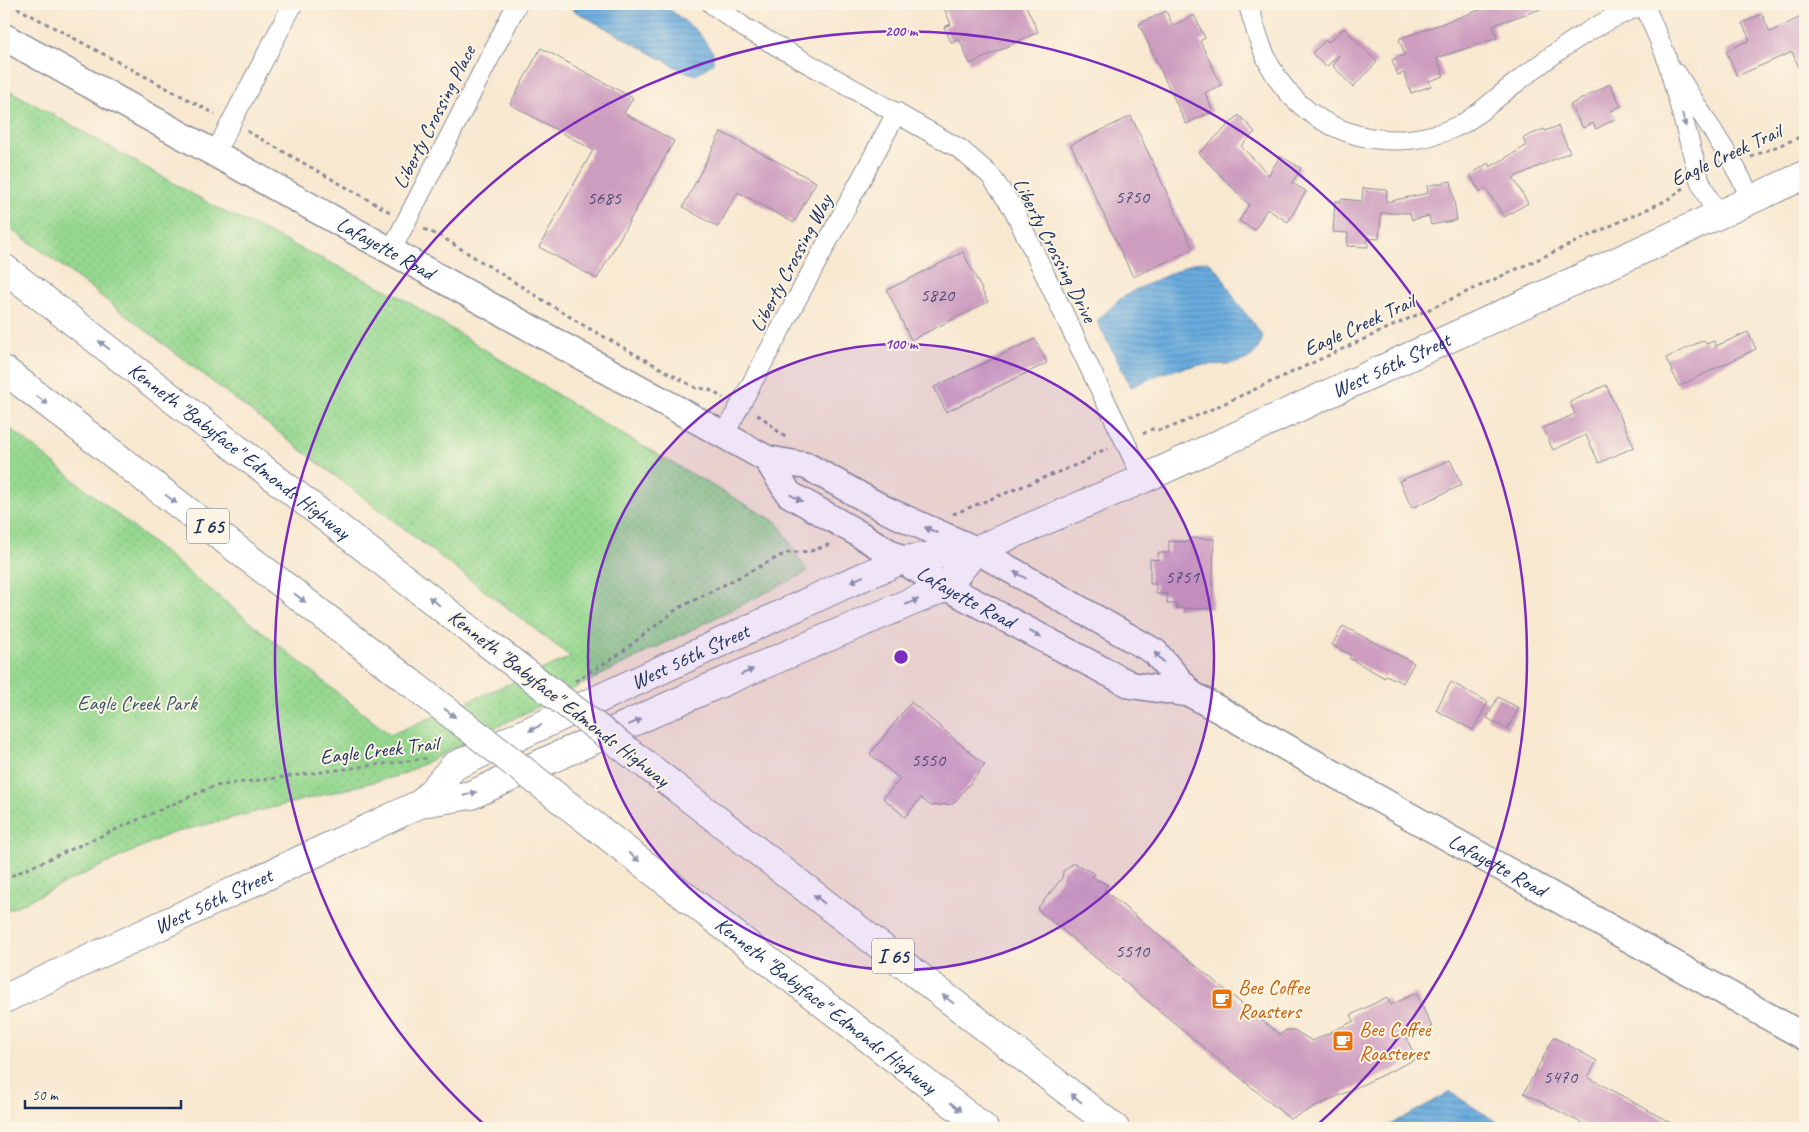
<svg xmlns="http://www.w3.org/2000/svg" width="1809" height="1132" font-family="Caveat,sans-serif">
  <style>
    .park { fill: url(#park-dots); stroke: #588476 }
    .water { fill: url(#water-rules); stroke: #426e9e }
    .building { fill: #cd9dbf }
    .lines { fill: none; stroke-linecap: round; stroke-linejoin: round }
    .street-casing { stroke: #8a8c97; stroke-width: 21 }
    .secondary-casing { stroke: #8a8c97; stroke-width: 29 }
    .primary-casing { stroke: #8a8c97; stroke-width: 30 }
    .highway-casing { stroke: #8a8c97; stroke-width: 30 }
    .path { stroke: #8a8c97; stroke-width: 3; stroke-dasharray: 4 4; stroke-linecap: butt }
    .street { stroke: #fff; stroke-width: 19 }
    .secondary { stroke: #fff; stroke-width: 26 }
    .primary { stroke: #fff; stroke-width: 28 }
    .highway { stroke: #fff; stroke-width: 28 }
    .highway-bridge-casing { stroke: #8a8c97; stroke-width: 30; stroke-linecap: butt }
    .highway-bridge { stroke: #fff; stroke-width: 28 }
    .oneway { fill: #8d97ae }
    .ring { fill: none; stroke: #7b2cbf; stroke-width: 2.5 }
    .labels { text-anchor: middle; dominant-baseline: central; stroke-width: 4; stroke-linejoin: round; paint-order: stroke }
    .number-label { font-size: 19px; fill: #484a76 }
    .shield { fill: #fcf5e5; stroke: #5e6a86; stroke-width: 1 }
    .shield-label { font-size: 20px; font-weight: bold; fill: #1b2f5e }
    .street-label { font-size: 21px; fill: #1b2f5e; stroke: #fcf5e5 }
    .park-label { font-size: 21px; fill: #3a596a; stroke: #fcf5e5 }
    .food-label { font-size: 21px; fill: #c56008; stroke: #fcf5e5; text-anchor: start }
    .centre { fill: #7b2cbf; stroke: #fcf5e5; stroke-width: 2.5 }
    .ring-label { font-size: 15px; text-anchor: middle; font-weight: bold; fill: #7b2cbf; stroke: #fcf5e5; stroke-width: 4; stroke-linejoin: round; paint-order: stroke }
  </style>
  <defs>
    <pattern id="park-dots" width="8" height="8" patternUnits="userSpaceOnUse" patternTransform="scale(1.25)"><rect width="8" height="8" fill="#96d88f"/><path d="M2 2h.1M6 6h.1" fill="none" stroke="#81ba7e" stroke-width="1.8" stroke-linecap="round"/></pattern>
    <pattern id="water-rules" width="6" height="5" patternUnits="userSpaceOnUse" patternTransform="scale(1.25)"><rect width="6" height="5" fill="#69acde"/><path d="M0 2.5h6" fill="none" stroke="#568cb7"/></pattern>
  </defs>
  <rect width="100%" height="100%" fill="#fcf5e5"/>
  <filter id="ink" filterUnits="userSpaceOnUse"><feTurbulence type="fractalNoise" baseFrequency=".02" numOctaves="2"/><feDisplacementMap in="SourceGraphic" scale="10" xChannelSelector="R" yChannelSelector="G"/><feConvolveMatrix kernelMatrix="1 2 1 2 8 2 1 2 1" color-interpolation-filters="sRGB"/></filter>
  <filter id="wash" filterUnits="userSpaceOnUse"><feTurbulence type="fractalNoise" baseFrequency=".0096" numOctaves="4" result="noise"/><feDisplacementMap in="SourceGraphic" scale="20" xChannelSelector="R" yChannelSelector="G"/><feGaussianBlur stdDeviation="1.12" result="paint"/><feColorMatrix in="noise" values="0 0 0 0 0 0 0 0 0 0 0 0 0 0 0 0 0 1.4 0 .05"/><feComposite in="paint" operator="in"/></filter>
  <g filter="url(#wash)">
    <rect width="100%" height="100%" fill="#f8e8d0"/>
    <!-- park -->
    <path class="park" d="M 4,87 L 219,209 L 397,295 L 606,425 L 778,523 L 807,572 L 401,775 L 169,834 L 4,912 L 4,423 L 390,735 L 571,657 L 58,263 L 4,224 Z"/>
    <!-- water -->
    <path class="water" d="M 570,4 L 663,4 L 698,32 L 713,52 L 713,63 L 696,75 L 683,71 L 573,10 Z
      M 1208,261 L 1220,273 L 1236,301 L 1263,336 C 1255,369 1227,363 1201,365 C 1191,366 1180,369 1170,371 C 1157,374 1144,382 1131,387 L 1097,321 L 1120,299 L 1135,290 L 1193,263 Z
      M 1450,1092 L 1506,1128 L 1385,1128 Z"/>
    <g id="blocks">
      <!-- building -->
      <path class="building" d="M 942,4 L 1025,4 L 1038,32 L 970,64 L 959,39 L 951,42 L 944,27 L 951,24 Z
        M 1496,4 L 1547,4 L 1547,7 L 1493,25 L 1497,38 L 1437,58 L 1444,76 L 1429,81 L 1431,86 L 1411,93 L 1404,73 L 1398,75 L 1392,60 L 1405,55 L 1399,39 Z
        M 1166,11 L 1173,26 L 1194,15 L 1205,38 L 1200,41 L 1221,85 L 1205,93 L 1213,111 L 1186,124 L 1139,24 Z
        M 1762,14 L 1770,32 L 1805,15 L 1805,81 L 1792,52 L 1737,76 L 1726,51 L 1750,40 L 1742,23 Z
        M 1344,28 L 1377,62 L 1353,87 L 1333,66 L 1339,55 L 1326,67 L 1312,53 L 1326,40 L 1329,42 Z
        M 541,48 L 633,98 L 624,113 L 674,141 L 597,279 L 539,247 L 593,150 L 510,104 Z
        M 1610,84 L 1621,106 L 1611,111 L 1615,119 L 1596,129 L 1593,123 L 1583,128 L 1570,105 Z
        M 1239,115 L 1255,132 L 1241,146 L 1269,175 L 1280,156 L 1301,168 L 1292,183 L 1306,191 L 1288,222 L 1267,209 L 1255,230 L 1239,221 L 1249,205 L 1199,153 Z
        M 1131,116 L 1193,249 L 1133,277 L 1071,145 Z
        M 1558,126 L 1570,152 L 1513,178 L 1528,203 L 1504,217 L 1486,188 L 1480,192 L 1470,175 L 1488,163 L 1490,167 L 1526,146 L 1523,138 L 1544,129 L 1545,131 Z
        M 721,132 L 816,182 L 794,223 L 738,192 L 718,227 L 683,207 Z
        M 1451,181 L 1457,220 L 1431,225 L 1429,216 L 1412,220 L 1410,213 L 1381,213 L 1379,239 L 1368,238 L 1368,247 L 1347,246 L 1348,233 L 1333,232 L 1335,201 L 1341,201 L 1341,199 L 1362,201 L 1363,188 L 1387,190 L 1386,202 L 1428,193 L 1427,186 Z
        M 963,252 L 988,302 L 911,340 L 887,290 Z
        M 1748,332 L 1756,349 L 1679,386 L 1666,358 L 1704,340 L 1706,344 L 1714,341 L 1716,346 Z
        M 1035,339 L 1047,363 L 946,412 L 934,387 Z
        M 1606,385 L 1634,447 L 1599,463 L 1586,435 L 1553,450 L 1543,428 L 1575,414 L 1570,402 Z
        M 1450,460 L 1462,485 L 1412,508 L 1399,481 Z
        M 1190,538 L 1214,539 L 1212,609 L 1177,608 L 1177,604 L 1167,604 L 1167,594 L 1156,594 L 1156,584 L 1150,584 L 1150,559 L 1158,560 L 1158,553 L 1169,553 L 1169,541 L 1190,542 Z
        M 1343,626 L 1414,663 L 1403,683 L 1386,675 L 1385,678 L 1349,658 L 1351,655 L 1332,645 Z
        M 1451,682 L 1488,702 L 1473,730 L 1436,710 Z
        M 1498,697 L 1519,708 L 1507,729 L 1487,718 Z
        M 911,702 L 985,765 L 953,804 L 931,806 L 921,798 L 905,817 L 883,798 L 900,779 L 870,754 Z
        M 1074,863 L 1095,874 L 1092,877 L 1108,885 L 1104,890 L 1280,1035 L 1286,1030 L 1294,1030 L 1312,1041 L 1354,1021 L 1351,1015 L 1387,997 L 1391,1005 L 1416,993 L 1432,1027 L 1407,1039 L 1416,1059 L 1290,1119 L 1037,909 L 1062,878 L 1063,871 Z
        M 1554,1037 L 1597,1061 L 1588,1077 L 1680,1128 L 1591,1128 L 1524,1093 Z"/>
    </g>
  </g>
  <g filter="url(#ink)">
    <use href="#blocks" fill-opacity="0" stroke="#8a8c97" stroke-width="1"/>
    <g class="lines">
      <!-- street casing -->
      <g class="street-casing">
        <path id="street" d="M 712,4 L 745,28 L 960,149 L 990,175 L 1013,208 L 1143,479
          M 1248,4 C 1255,26 1261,51 1273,71 C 1311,137 1396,158 1462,124 C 1480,114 1497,97 1513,85 C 1557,51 1592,24 1645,4
          M 1644,4 L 1666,56 L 1700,181 L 1717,216
          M 1677,74 L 1734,165 L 1752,200
          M 215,153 L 293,4
          M 391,251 L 517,4
          M 724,435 L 897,112"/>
      </g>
      <!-- secondary casing -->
      <g class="secondary-casing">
        <g id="secondary">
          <path id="s1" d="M 4,37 L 767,459 L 807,466 L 886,510 L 976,550 L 1155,652 L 1191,694"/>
          <path id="s2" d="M 767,459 L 789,494 L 859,534 L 946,587 L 1131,685 L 1191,694 L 1805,1037"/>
        </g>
      </g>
      <!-- primary casing -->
      <g class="primary-casing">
        <g id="primary">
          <path id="s3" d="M 422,803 L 454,766 L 844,585 L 902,560 L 976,550 L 1143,479 L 1805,175"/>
          <path id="s4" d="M 4,999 L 422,803 L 471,795 L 702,691 L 946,587 L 976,550"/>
        </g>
      </g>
      <!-- highway casing -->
      <g class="highway-casing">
        <g id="highway">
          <path id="s5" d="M 4,268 L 486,642"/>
          <path d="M 4,370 L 411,683"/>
          <path d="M 671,784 L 1115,1128"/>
          <path id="s6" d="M 596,827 L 984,1128"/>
        </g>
      </g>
      <!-- path -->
      <path class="path" d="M 10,4 L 215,114
        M 247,131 L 390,212
        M 1751,157 L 1805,135
        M 424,229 L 442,237 L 583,325 L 696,388 L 708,389 L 723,398
        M 757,415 C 769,420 775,431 787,438
        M 1143,434 L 1152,429 L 1159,430 L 1177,425 L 1667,200 L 1684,188
        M 953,514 L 1086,461 L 1095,453 L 1108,449
        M 575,681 L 618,655 L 677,609 L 786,553 L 811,551 L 831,544
        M 4,879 L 214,786 L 429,758"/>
      <!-- street -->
      <use href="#street" class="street"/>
      <!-- secondary -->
      <use href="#secondary" class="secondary"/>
      <!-- primary -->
      <use href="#primary" class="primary"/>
      <!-- highway -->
      <use href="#highway" class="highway"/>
      <!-- highway-bridge casing -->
      <g class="highway-bridge-casing">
        <path id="highway-bridge" d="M 486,642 L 671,784
          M 411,683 L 596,827"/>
      </g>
      <!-- highway-bridge -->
      <use href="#highway-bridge" class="highway-bridge"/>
    </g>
    <!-- one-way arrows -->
    <defs><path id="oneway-solid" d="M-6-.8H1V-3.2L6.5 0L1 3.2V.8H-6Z" transform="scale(1.25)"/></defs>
    <g class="oneway">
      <use href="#oneway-solid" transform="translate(1684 120) rotate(75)"/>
      <use href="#oneway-solid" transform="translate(104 345) rotate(-142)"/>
      <use href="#oneway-solid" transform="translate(42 400) rotate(37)"/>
      <use href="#oneway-solid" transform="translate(796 498) rotate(30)"/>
      <use href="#oneway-solid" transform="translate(171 499) rotate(37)"/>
      <use href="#oneway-solid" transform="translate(931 530) rotate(-156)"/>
      <use href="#oneway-solid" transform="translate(1020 575) rotate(-150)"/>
      <use href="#oneway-solid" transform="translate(857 579) rotate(156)"/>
      <use href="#oneway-solid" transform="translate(300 598) rotate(38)"/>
      <use href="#oneway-solid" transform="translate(434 601) rotate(-142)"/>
      <use href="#oneway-solid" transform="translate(912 602) rotate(-23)"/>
      <use href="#oneway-solid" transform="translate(1035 634) rotate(28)"/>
      <use href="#oneway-solid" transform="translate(1159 657) rotate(-133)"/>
      <use href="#oneway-solid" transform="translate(747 672) rotate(-23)"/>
      <use href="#oneway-solid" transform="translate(450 713) rotate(38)"/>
      <use href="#oneway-solid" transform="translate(635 722) rotate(-24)"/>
      <use href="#oneway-solid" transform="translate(535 728) rotate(155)"/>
      <use href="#oneway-solid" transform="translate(470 794) rotate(-16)"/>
      <use href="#oneway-solid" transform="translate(634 857) rotate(38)"/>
      <use href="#oneway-solid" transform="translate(819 899) rotate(-142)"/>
      <use href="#oneway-solid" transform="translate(948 999) rotate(-142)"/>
      <use href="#oneway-solid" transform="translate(1076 1098) rotate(-142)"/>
      <use href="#oneway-solid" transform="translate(956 1107) rotate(38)"/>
    </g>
  </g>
  <!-- distance rings -->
  <circle cx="901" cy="657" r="313" fill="#7b2cbf" fill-opacity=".12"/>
  <g class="ring">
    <circle cx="901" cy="657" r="313"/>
    <path d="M486 1126A626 626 0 1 1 1316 1126"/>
  </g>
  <!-- icons -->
  <defs>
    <g id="cafe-square" transform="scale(1.125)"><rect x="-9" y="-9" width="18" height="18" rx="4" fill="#e8710a" stroke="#fcf5e5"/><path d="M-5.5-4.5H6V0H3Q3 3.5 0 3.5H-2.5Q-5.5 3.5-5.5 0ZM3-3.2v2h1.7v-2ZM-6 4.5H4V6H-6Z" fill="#fff"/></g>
  </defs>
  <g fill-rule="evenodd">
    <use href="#cafe-square" x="1222" y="999"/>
    <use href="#cafe-square" x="1343" y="1041"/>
  </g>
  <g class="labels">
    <!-- number labels -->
    <g class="number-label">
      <text x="1132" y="197">5750</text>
      <text x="604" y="198">5685</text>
      <text x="937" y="295">5820</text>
      <text x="1182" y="577">5751</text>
      <text x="928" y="760">5550</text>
      <text x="1132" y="951">5510</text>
      <text x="1560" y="1077">5470</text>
    </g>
    <!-- shield labels -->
    <g class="shield">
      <rect x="187" y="508.5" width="42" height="35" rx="4"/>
      <rect x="872" y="938.5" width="42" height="35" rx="4"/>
    </g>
    <g class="shield-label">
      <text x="208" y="526">I 65</text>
      <text x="893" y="956">I 65</text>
    </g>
    <!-- street labels -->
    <g class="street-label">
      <text transform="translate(434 117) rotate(-63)">Liberty Crossing Place</text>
      <text transform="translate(1726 155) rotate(-25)">Eagle Creek Trail</text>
      <text stroke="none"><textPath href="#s1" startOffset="436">Lafayette Road</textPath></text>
      <text transform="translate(1055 250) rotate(63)">Liberty Crossing Drive</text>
      <text transform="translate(791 263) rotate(-62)">Liberty Crossing Way</text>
      <text transform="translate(1359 325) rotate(-25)">Eagle Creek Trail</text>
      <text stroke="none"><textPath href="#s3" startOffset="1071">West 56th Street</textPath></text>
      <text stroke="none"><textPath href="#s5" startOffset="298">Kenneth "Babyface" Edmonds Highway</textPath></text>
      <text stroke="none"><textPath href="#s2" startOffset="246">Lafayette Road</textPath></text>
      <text stroke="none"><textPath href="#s3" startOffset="309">West 56th Street</textPath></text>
      <text transform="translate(559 698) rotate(38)">Kenneth "Babyface" Edmonds Highway</text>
      <text transform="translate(379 750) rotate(-7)">Eagle Creek Trail</text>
      <text stroke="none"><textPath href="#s2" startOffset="845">Lafayette Road</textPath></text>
      <text stroke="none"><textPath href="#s4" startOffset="231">West 56th Street</textPath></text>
      <text stroke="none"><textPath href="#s6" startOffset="291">Kenneth "Babyface" Edmonds Highway</textPath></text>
    </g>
    <!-- park labels -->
    <g class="park-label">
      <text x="137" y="703">Eagle Creek Park</text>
    </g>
    <!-- food labels -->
    <g class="food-label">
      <text x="1238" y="987">Bee Coffee<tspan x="1238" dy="24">Roasters</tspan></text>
      <text x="1359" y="1029">Bee Coffee<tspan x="1359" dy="24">Roasteres</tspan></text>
    </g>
  </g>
  <circle cx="901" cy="657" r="8" class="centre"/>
  <g class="ring-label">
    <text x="901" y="36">200 m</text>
    <text x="901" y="349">100 m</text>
  </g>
  <!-- margin -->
  <rect width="1809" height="1132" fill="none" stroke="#fcf5e5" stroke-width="20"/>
  <!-- scale -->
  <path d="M25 1100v8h156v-8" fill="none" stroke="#1b2f5e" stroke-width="2.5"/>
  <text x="32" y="1100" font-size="15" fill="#1b2f5e" stroke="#fcf5e5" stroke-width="4" paint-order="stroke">50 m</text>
</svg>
